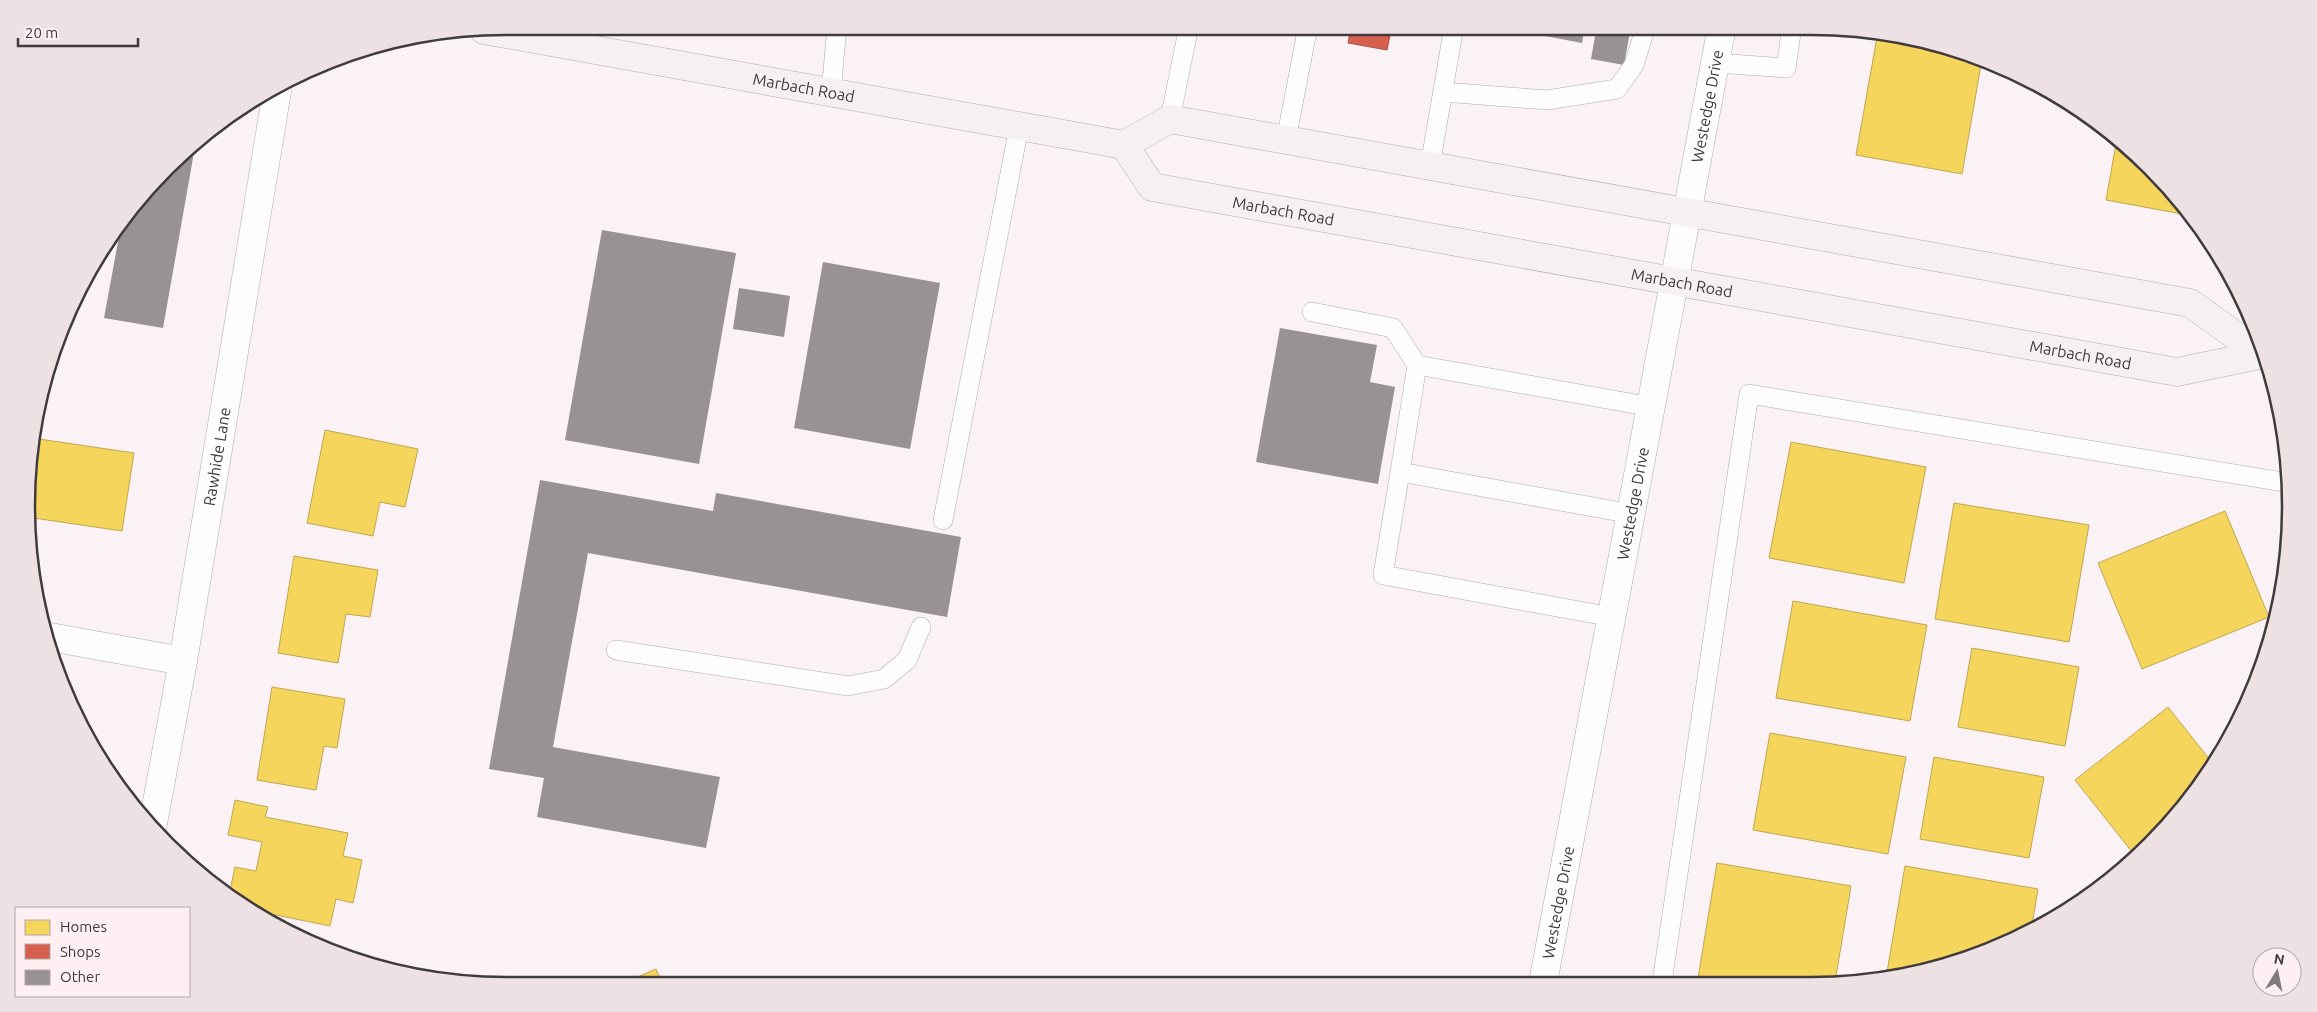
<svg xmlns="http://www.w3.org/2000/svg" width="2317" height="1012" font-family="Ubuntu,sans-serif">
  <style>
    .homes { fill: #f6d55c; stroke: #bfa752 }
    .shops { fill: #d6604d; stroke: #a95548 }
    .building { fill: #989294 }
    .lines { fill: none; stroke-linecap: round; stroke-linejoin: round }
    .lane-casing { stroke: #b1abac; stroke-width: 20 }
    .street-casing { stroke: #b1abac; stroke-width: 29 }
    .secondary-casing { stroke: #b1abac; stroke-width: 29 }
    .lane { stroke: #fefdfd; stroke-width: 19 }
    .street { stroke: #fefdfd; stroke-width: 28 }
    .secondary { stroke: #f5f1f2; stroke-width: 28 }
    .labels { text-anchor: middle; dominant-baseline: central; stroke-width: 5; stroke-linejoin: round; paint-order: stroke }
    .street-label { font-size: 16px; fill: #403b3c; stroke: #fdeff2 }
    .rim { fill: none; stroke: #403b3c; stroke-width: 2.5 }
  </style>
  <rect width="100%" height="100%" fill="#faf2f4"/>
  <!-- homes -->
  <path class="homes" d="M 1877,37 L 1965,52 L 1982,59 L 1962,174 L 1856,155 Z
    M 2117,138 L 2128,145 L 2193,216 L 2106,200 Z
    M 325,430 L 418,449 L 405,507 L 380,502 L 373,536 L 307,523 Z
    M 39,439 L 134,453 L 122,531 L 27,517 Z
    M 1791,442 L 1926,467 L 1904,583 L 1769,558 Z
    M 1954,503 L 2089,525 L 2069,642 L 1935,619 Z
    M 2225,511 L 2269,617 L 2142,669 L 2098,563 Z
    M 294,556 L 378,570 L 370,617 L 346,614 L 338,663 L 278,653 Z
    M 1793,601 L 1927,625 L 1910,721 L 1776,698 Z
    M 1972,648 L 2079,667 L 2065,746 L 1958,727 Z
    M 272,687 L 345,699 L 337,748 L 324,746 L 316,790 L 257,780 Z
    M 2168,707 L 2214,765 L 2210,773 L 2136,857 L 2075,780 Z
    M 1770,733 L 1906,757 L 1888,854 L 1753,830 Z
    M 1934,757 L 2044,777 L 2029,858 L 1920,839 Z
    M 235,800 L 268,807 L 265,817 L 348,833 L 343,856 L 362,860 L 353,903 L 336,899 L 330,926 L 261,912 L 229,895 L 235,867 L 256,871 L 262,842 L 228,835 Z
    M 1717,863 L 1851,886 L 1835,982 L 1723,982 L 1698,978 Z
    M 1905,866 L 2038,889 L 2031,931 L 2023,936 L 1886,978 Z
    M 656,969 L 663,985 L 619,985 Z"/>
  <!-- shops -->
  <path class="shops" d="M 1351,26 L 1392,26 L 1387,50 L 1348,43 Z"/>
  <!-- building -->
  <path class="building" d="M 1493,26 L 1585,26 L 1582,43 Z
    M 1597,26 L 1631,26 L 1624,65 L 1591,59 Z
    M 196,141 L 163,328 L 104,318 L 120,231 L 190,145 Z
    M 602,230 L 736,253 L 699,464 L 565,440 Z
    M 823,262 L 940,283 L 910,449 L 794,428 Z
    M 739,288 L 790,296 L 784,337 L 733,329 Z
    M 1280,328 L 1377,345 L 1370,382 L 1395,387 L 1378,484 L 1256,462 Z
    M 540,480 L 713,511 L 716,493 L 961,537 L 947,617 L 588,553 L 553,747 L 720,777 L 706,848 L 537,817 L 544,778 L 489,769 Z"/>
  <g class="lines">
    <!-- lane casing -->
    <g class="lane-casing">
      <path id="lane" d="M 1716,63 L 1786,68 L 1792,26
        M 1443,92 L 1547,100 L 1617,89 L 1634,65 L 1646,26
        M 831,93 L 837,26
        M 1170,119 L 1189,26
        M 1286,140 L 1308,26
        M 1430,166 L 1454,26
        M 1312,312 L 1393,328 L 1417,365 L 1652,407
        M 1417,365 L 1400,472 L 1632,514
        M 1400,472 L 1383,575 L 1612,617
        M 943,520 L 1019,127
        M 616,650 L 848,686 L 884,679 L 907,660 L 921,627
        M 1662,982 L 1749,394 L 2289,483"/>
    </g>
    <!-- street casing -->
    <g class="street-casing">
      <g id="street">
        <path d="M 50,637 L 183,661"/>
        <path id="s1" d="M 152,829 L 183,661 L 278,85"/>
        <path id="s2" d="M 1543,983 L 1722,26"/>
      </g>
    </g>
    <!-- secondary casing -->
    <g class="secondary-casing">
      <g id="secondary">
        <path id="s3" d="M 484,30 L 1124,145 L 1170,119 L 2190,303 L 2260,353"/>
        <path id="s4" d="M 1124,145 L 1152,187 L 2177,372 L 2264,354"/>
      </g>
    </g>
    <!-- lane -->
    <use href="#lane" class="lane"/>
    <!-- street -->
    <use href="#street" class="street"/>
    <!-- secondary -->
    <use href="#secondary" class="secondary"/>
  </g>
  <g class="labels">
    <!-- street labels -->
    <g class="street-label">
      <text stroke="none"><textPath href="#s3" startOffset="325">Marbach Road</textPath></text>
      <text stroke="none"><textPath href="#s2" startOffset="892">Westedge Drive</textPath></text>
      <text stroke="none"><textPath href="#s4" startOffset="184">Marbach Road</textPath></text>
      <text stroke="none"><textPath href="#s4" startOffset="589">Marbach Road</textPath></text>
      <text stroke="none"><textPath href="#s4" startOffset="994">Marbach Road</textPath></text>
      <text stroke="none"><textPath href="#s1" startOffset="378">Rawhide Lane</textPath></text>
      <text stroke="none"><textPath href="#s2" startOffset="488">Westedge Drive</textPath></text>
      <text stroke="none"><textPath href="#s2" startOffset="82">Westedge Drive</textPath></text>
    </g>
  </g>
  <!-- crop -->
  <path d="M0 0H2317V1012H0ZM506 35H1811A471 471 0 0 1 2282 506V506A471 471 0 0 1 1811 977H506A471 471 0 0 1 35 506V506A471 471 0 0 1 506 35Z" fill="#eee1e3" fill-rule="evenodd"/>
  <path class="rim" d="M506 35H1811A471 471 0 0 1 2282 506V506A471 471 0 0 1 1811 977H506A471 471 0 0 1 35 506V506A471 471 0 0 1 506 35Z"/>
  <!-- legend -->
  <rect x="15" y="907" width="175" height="90" fill="#fdeff2" stroke="#b1a7a9"/>
  <rect x="25" y="920" width="25" height="15" fill="#f6d55c" stroke="#b1a7a9"/>
  <text x="60" y="932" font-size="15" fill="#403b3c">Homes</text>
  <rect x="25" y="944" width="25" height="15" fill="#d6604d" stroke="#b1a7a9"/>
  <text x="60" y="957" font-size="15" fill="#403b3c">Shops</text>
  <rect x="25" y="970" width="25" height="15" fill="#989294" stroke="#b1a7a9"/>
  <text x="60" y="982" font-size="15" fill="#403b3c">Other</text>
  <!-- north arrow -->
  <g transform="translate(2277 972) rotate(10)"><circle r="24" fill="#fdeff2" stroke="#b1a7a9"/>
  <path d="M0-4L9 19L0 12L-9 19Z" fill="#817b7c"/>
  <text y="-8" font-size="14" font-weight="bold" text-anchor="middle" fill="#403b3c">N</text>
  </g>
  <!-- scale -->
  <path d="M18 38v8h120v-8" fill="none" stroke="#403b3c" stroke-width="2.5"/>
  <text x="25" y="38" font-size="15" fill="#403b3c" stroke="#fdeff2" stroke-width="4" paint-order="stroke">20 m</text>
</svg>
